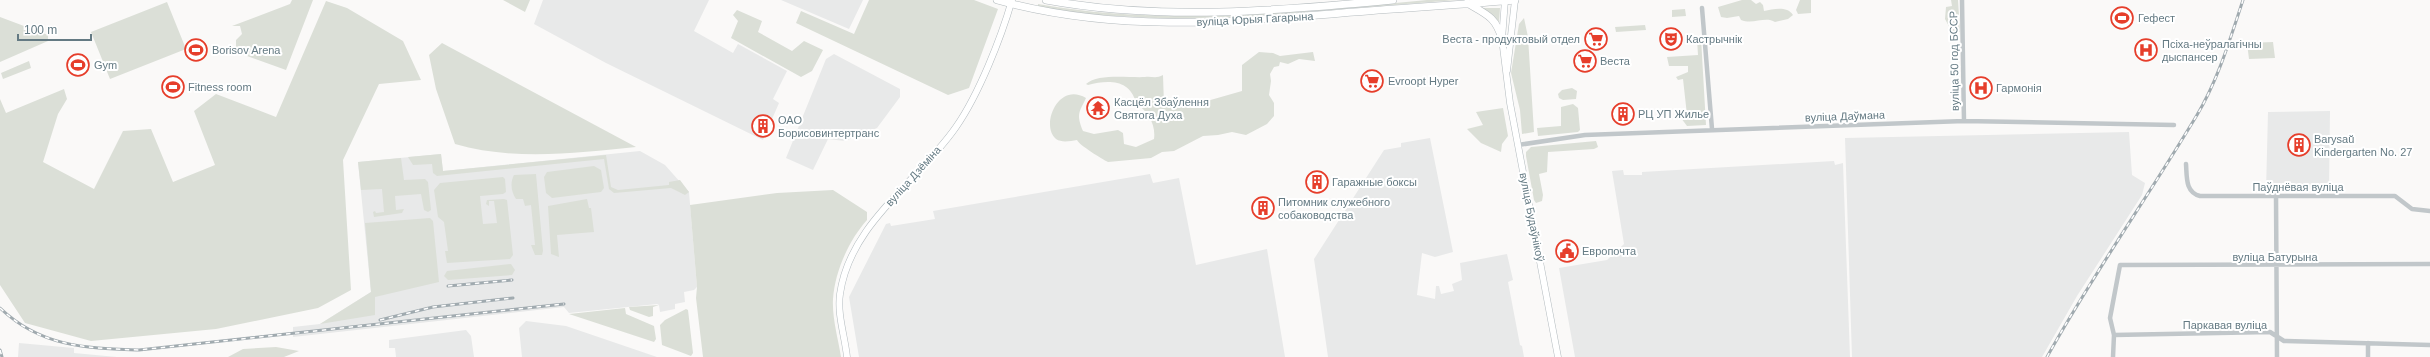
<svg xmlns="http://www.w3.org/2000/svg" width="2430" height="357" font-family="Helvetica,sans-serif">
  <style>
    .built { fill: #e8e9e9 }
    .green { fill: #dbdfd7 }
    .lines { fill: none; stroke-linecap: round; stroke-linejoin: round }
    .secondary-casing { stroke: #b3bbbf; stroke-width: 7 }
    .primary-casing { stroke: #b4bbbe; stroke-width: 8 }
    .street { stroke: #c1c7ca; stroke-width: 4.5 }
    .secondary { stroke: #fff; stroke-width: 6 }
    .primary { stroke: #fff; stroke-width: 7 }
    .rail-casing { stroke: #a0aaaf; stroke-width: 3 }
    .rail { stroke: #fff; stroke-width: 1.5; stroke-dasharray: 4.5; stroke-linecap: butt }
    .labels { text-anchor: middle; dominant-baseline: central; stroke-width: 4; stroke-linejoin: round; paint-order: stroke }
    .poi-label { font-size: 11px; fill: #647a83; stroke: #fff; text-anchor: start }
    .street-label { font-size: 11px; fill: #647a83; stroke: #fff }
  </style>
  <rect width="100%" height="100%" fill="#faf9f8"/>
  <!-- built -->
  <path class="built" d="M 543,0 L 709,0 L 694,31 L 733,53 L 738,44 L 787,71 L 773,99 L 779,103 L 763,140 L 606,63 L 534,24 Z
    M 781,0 L 863,0 L 849,29 Z
    M 834,54 L 900,89 L 900,97 L 877,128 L 845,141 L 828,139 L 813,170 L 786,158 L 826,59 Z
    M 2330,111 L 2329,189 L 2266,191 L 2268,112 Z
    M 2129,132 L 2132,175 L 2145,183 L 2142,195 L 2077,296 L 2042,357 L 1852,357 L 1845,138 Z
    M 1430,138 L 1453,252 L 1435,257 L 1422,253 L 1417,295 L 1435,299 L 1436,286 L 1439,286 L 1441,294 L 1454,291 L 1452,284 L 1462,280 L 1460,263 L 1507,254 L 1513,280 L 1508,282 L 1520,345 L 1522,346 L 1524,357 L 1328,357 L 1314,259 L 1384,150 L 1401,147 L 1401,143 Z
    M 640,151 L 665,165 L 689,192 L 697,287 L 694,290 L 684,292 L 685,302 L 675,304 L 675,309 L 660,312 L 659,305 L 657,304 L 569,313 L 564,307 L 293,337 L 293,327 L 320,324 L 371,292 L 358,162 L 441,154 L 443,171 Z
    M 1834,161 L 1835,165 L 1843,163 L 1850,357 L 1575,357 L 1559,268 L 1607,260 L 1624,244 L 1612,171 L 1623,170 L 1624,175 L 1642,175 L 1642,172 Z
    M 1150,174 L 1153,183 L 1179,178 L 1196,265 L 1267,249 L 1285,357 L 859,357 L 849,297 L 886,224 L 890,223 L 891,226 L 935,219 L 933,211 Z
    M 526,321 L 566,326 L 657,357 L 522,357 L 519,328 Z
    M 466,330 L 471,336 L 474,357 L 396,357 L 395,348 L 389,348 L 389,340 Z
    M 19,343 L 74,348 L 74,353 L 117,357 L 18,357 Z"/>
  <!-- green -->
  <path class="green" d="M 292,0 L 313,0 L 286,70 L 236,52 L 236,40 L 242,34 L 240,26 L 232,26 L 290,4 Z
    M 503,0 L 530,0 L 525,12 Z
    M 869,0 L 974,0 L 998,9 L 969,88 L 948,95 L 796,23 L 801,11 L 854,34 Z
    M 1427,0 L 1457,0 L 1254,16 L 1175,19 L 1095,15 L 1038,7 L 1038,4 C 1167,27 1298,12 1427,0 Z
    M 1742,0 L 1751,0 L 1756,4 L 1760,2 L 1763,5 L 1764,11 C 1774,9 1787,6 1793,15 L 1788,19 L 1775,22 C 1765,16 1753,25 1741,20 L 1739,16 L 1727,18 L 1721,17 L 1718,7 Z
    M 1800,0 L 1811,0 L 1811,13 L 1798,14 L 1796,10 Z
    M 1951,0 L 1958,0 L 1960,32 L 1952,32 L 1945,19 L 1946,7 L 1952,6 Z
    M 326,1 L 347,8 L 403,41 L 421,80 L 379,84 L 343,160 L 351,290 L 318,308 L 216,329 L 91,341 L 25,323 L 0,285 L 0,99 L 6,113 L 64,89 L 67,99 L 58,114 L 43,162 L 94,189 L 123,131 L 151,129 L 173,182 L 215,165 L 194,111 L 216,94 L 276,117 Z
    M 167,2 L 186,49 L 110,79 L 91,32 Z
    M 1483,8 L 1500,8 L 1499,24 L 1490,13 L 1483,9 Z
    M 1685,9 L 1686,16 L 1672,17 L 1672,10 Z
    M 737,10 L 762,21 L 758,32 L 792,51 L 804,41 L 823,50 L 812,71 L 801,77 L 731,38 L 738,21 L 733,15 Z
    M 0,17 L 48,35 L 48,41 L 0,62 Z
    M 1524,18 L 1528,37 L 1534,132 L 1522,134 L 1520,110 L 1511,73 L 1519,24 Z
    M 1645,25 L 1646,30 L 1616,32 L 1615,27 Z
    M 1701,38 L 1706,125 L 1687,126 L 1681,118 L 1687,115 L 1683,79 L 1678,80 L 1676,77 L 1688,72 L 1688,66 L 1669,66 L 1667,57 L 1698,55 L 1697,39 Z
    M 2273,42 L 2275,58 L 2249,59 L 2247,43 Z
    M 442,43 L 636,147 C 577,153 513,161 455,144 L 436,89 L 429,55 Z
    M 1259,52 L 1273,53 L 1280,56 L 1313,52 L 1315,61 L 1299,59 L 1288,64 L 1280,62 L 1279,66 L 1274,67 L 1270,74 L 1271,81 L 1269,95 L 1274,103 L 1274,116 L 1267,124 L 1246,135 L 1232,132 L 1218,135 L 1203,136 L 1174,151 L 1162,152 L 1151,158 L 1108,162 C 1102,159 1079,145 1077,140 C 1070,141 1062,143 1056,139 C 1040,126 1058,81 1086,98 C 1079,113 1076,114 1083,131 L 1094,134 L 1118,130 L 1123,133 L 1124,144 L 1136,147 L 1154,139 C 1156,124 1148,112 1136,103 C 1130,79 1108,80 1088,85 L 1086,84 C 1098,73 1129,78 1145,77 C 1152,76 1156,79 1163,75 L 1164,105 L 1193,105 L 1242,91 L 1242,65 Z
    M 29,61 L 31,68 L 3,79 L 1,73 Z
    M 1572,88 L 1577,91 L 1576,99 L 1563,100 L 1559,98 L 1558,94 L 1562,90 Z
    M 1573,104 L 1578,108 L 1580,130 L 1578,132 L 1538,136 L 1537,128 L 1561,126 L 1561,107 Z
    M 1503,108 L 1508,136 L 1502,144 L 1501,152 L 1481,143 L 1467,129 L 1483,125 L 1476,112 Z
    M 1596,141 L 1598,147 L 1594,149 L 1548,152 L 1547,172 L 1539,174 L 1543,195 L 1542,201 L 1536,203 L 1534,200 L 1526,156 L 1526,152 L 1531,147 Z
    M 441,154 L 443,171 L 606,155 L 611,187 L 618,190 L 669,185 L 669,182 L 680,180 L 689,192 L 685,195 L 671,188 L 614,193 L 609,189 L 604,159 L 437,176 L 433,173 L 432,164 L 413,165 L 408,157 Z
    M 401,158 L 404,180 L 425,179 L 428,182 L 431,210 L 428,212 L 424,210 L 421,194 L 395,196 L 396,210 L 404,209 L 402,213 L 374,217 L 373,212 L 375,211 L 376,213 L 384,212 L 382,189 L 361,190 L 358,162 Z
    M 594,166 L 601,170 L 604,188 L 601,192 L 552,198 L 546,193 L 544,177 L 547,172 Z
    M 536,174 L 543,251 L 542,255 L 535,255 L 531,245 L 535,245 L 531,205 L 525,206 L 523,199 L 516,199 C 511,192 510,182 514,175 Z
    M 503,177 L 505,179 L 506,192 L 503,194 L 480,196 L 483,224 L 497,223 L 494,201 L 489,201 L 489,206 L 486,204 L 487,200 L 504,199 L 507,200 L 513,255 L 510,259 L 447,263 L 445,251 L 448,251 L 444,222 L 438,217 L 434,190 L 440,183 Z
    M 833,190 L 867,212 L 867,220 C 849,240 835,271 833,299 C 832,318 838,338 841,357 L 703,357 L 696,298 L 697,287 L 690,205 L 777,193 Z
    M 587,199 L 589,208 L 591,208 L 594,232 L 557,235 L 559,257 L 551,254 L 548,206 Z
    M 430,218 L 433,221 L 439,282 L 375,297 L 375,315 L 320,324 L 371,292 L 365,223 Z
    M 511,264 L 515,270 L 512,275 L 448,280 L 444,276 L 447,271 Z
    M 659,305 L 653,307 L 653,316 L 649,317 L 630,310 L 629,307 Z
    M 625,308 L 626,314 L 654,326 L 656,339 L 654,342 L 569,314 Z
    M 686,309 L 688,310 L 693,353 L 691,356 L 662,345 L 660,325 L 665,320 Z
    M 276,347 L 299,351 L 284,357 L 228,357 L 243,349 Z"/>
  <g class="lines">
    <!-- secondary casing -->
    <g class="secondary-casing">
      <path id="secondary" d="M 1505,0 L 1502,39 L 1510,103 L 1558,357
        M 1507,71 L 1515,0
        M 847,357 C 845,337 837,314 840,294 C 850,223 918,182 956,127 C 979,94 1001,38 1012,0"/>
    </g>
    <!-- primary casing -->
    <g class="primary-casing">
      <path id="primary" d="M 997,0 C 1112,32 1225,23 1342,13 C 1400,8 1457,5 1515,0
        M 1046,0 C 1161,21 1277,11 1393,0
        M 1467,3 C 1486,14 1496,17 1502,39"/>
    </g>
    <!-- street -->
    <path class="street" d="M 1962,0 L 1964,121
      M 1702,8 L 1712,129
      M 1518,145 L 1585,135 L 1964,121 L 2174,125
      M 2186,164 C 2187,177 2185,192 2200,196 L 2395,196 L 2412,209 L 2430,211
      M 2276,195 L 2277,357
      M 2114,335 L 2270,332 L 2284,341 L 2430,345
      M 2368,343 L 2368,357
      M 2113,357 L 2114,335 L 2110,318 L 2120,265 L 2430,264"/>
    <!-- secondary -->
    <use href="#secondary" class="secondary"/>
    <!-- primary -->
    <use href="#primary" class="primary"/>
    <!-- rail casing -->
    <g class="rail-casing">
      <path id="rail" d="M 448,286 L 512,280
        M 0,308 C 41,347 85,348 139,350 L 564,304
        M 380,320 L 433,307 L 513,298
        M 0,350 L 2,357
        M 2047,357 C 2093,274 2148,197 2197,115 C 2218,80 2230,39 2243,0"/>
    </g>
    <!-- rail -->
    <use href="#rail" class="rail"/>
  </g>
  <!-- icons -->
  <defs>
    <g id="stadium-ring" transform="scale(1.15)"><circle r="9.5" fill="#fff" stroke="#e63e2b" stroke-width="1.5"/><path d="M0-5a6.5 5 0 1 0 0 10a6.5 5 0 1 0 0-10ZM-3.5-1.8h7v3.6h-7Z" fill="#e63e2b"/></g>
    <g id="supermarket-ring" transform="scale(1.15)"><circle r="9.5" fill="#fff" stroke="#e63e2b" stroke-width="1.5"/><path d="M-6-5.5h2.5l.6 2H6L4.5 2H-2.5L-4.4-4H-6ZM-1.5 3.2a1.3 1.3 0 1 0 .1 0ZM3 3.2a1.3 1.3 0 1 0 .1 0Z" fill="#e63e2b"/></g>
    <g id="theatre-ring" transform="scale(1.15)"><circle r="9.5" fill="#fff" stroke="#e63e2b" stroke-width="1.5"/><path d="M-5-5.5Q0-4 5-5.5V0Q5 5 0 6Q-5 5-5 0ZM-3.3-2.5H-1v1.5H-3.3ZM1-2.5H3.3v1.5H1ZM-2.8 1Q0 5.5 2.8 1Z" fill="#e63e2b"/></g>
    <g id="hospital-ring" transform="scale(1.15)"><circle r="9.5" fill="#fff" stroke="#e63e2b" stroke-width="1.5"/><path d="M-5-5h3v3.5h4V-5h3V5h-3V1.5h-4V5h-3Z" fill="#e63e2b"/></g>
    <g id="temple-ring" transform="scale(1.15)"><circle r="9.5" fill="#fff" stroke="#e63e2b" stroke-width="1.5"/><path d="M0-6L5-2H3V0L6.5 2.5H4V6H1.5V3h-3V6H-4V2.5H-6.5L-3 0V-2H-5Z" fill="#e63e2b"/></g>
    <g id="building-ring" transform="scale(1.15)"><circle r="9.5" fill="#fff" stroke="#e63e2b" stroke-width="1.5"/><path d="M-4-6H4V6H1V3H-1V6H-4ZM-2.5-4.3h1.7v1.8h-1.7ZM.8-4.3h1.7v1.8H.8ZM-2.5-1h1.7V.8h-1.7ZM.8-1h1.7V.8H.8Z" fill="#e63e2b"/></g>
    <g id="civic-ring" transform="scale(1.15)"><circle r="9.5" fill="#fff" stroke="#e63e2b" stroke-width="1.5"/><path d="M-.6-6.5H3V-4.5H.6V-3L4-1V1h2V6H-6V1h2V-1L-.6-3ZM-1.2 2.5V6h2.4V2.5Z" fill="#e63e2b"/></g>
  </defs>
  <g fill-rule="evenodd">
    <use href="#stadium-ring" x="2122" y="18"/>
    <use href="#supermarket-ring" x="1596" y="39"/>
    <use href="#theatre-ring" x="1671" y="39"/>
    <use href="#stadium-ring" x="196" y="50"/>
    <use href="#hospital-ring" x="2146" y="50"/>
    <use href="#supermarket-ring" x="1585" y="61"/>
    <use href="#stadium-ring" x="78" y="65"/>
    <use href="#supermarket-ring" x="1372" y="81"/>
    <use href="#stadium-ring" x="173" y="87"/>
    <use href="#hospital-ring" x="1981" y="88"/>
    <use href="#temple-ring" x="1098" y="108"/>
    <use href="#building-ring" x="1623" y="114"/>
    <use href="#building-ring" x="763" y="126"/>
    <use href="#building-ring" x="2299" y="145"/>
    <use href="#building-ring" x="1317" y="182"/>
    <use href="#building-ring" x="1263" y="208"/>
    <use href="#civic-ring" x="1567" y="251"/>
  </g>
  <g class="labels">
    <!-- poi labels -->
    <g class="poi-label">
      <text x="2138" y="18">Гефест</text>
      <text x="1580" y="39" text-anchor="end">Веста - продуктовый отдел</text>
      <text x="1686" y="39">Кастрычнік</text>
      <text x="2162" y="44">Псіха-неўралагічны<tspan x="2162" dy="13">дыспансер</tspan></text>
      <text x="212" y="50">Borisov Arena</text>
      <text x="1600" y="61">Веста</text>
      <text x="94" y="65">Gym</text>
      <text x="1388" y="81">Evroopt Hyper</text>
      <text x="188" y="87">Fitness room</text>
      <text x="1996" y="88">Гармонія</text>
      <text x="1114" y="102">Касцёл Збаўлення<tspan x="1114" dy="13">Святога Духа</tspan></text>
      <text x="1638" y="114">РЦ УП Жилье</text>
      <text x="778" y="120">ОАО<tspan x="778" dy="13">Борисовинтертранс</tspan></text>
      <text x="2314" y="139">Barysaŭ<tspan x="2314" dy="13">Kindergarten No. 27</tspan></text>
      <text x="1332" y="182">Гаражные боксы</text>
      <text x="1278" y="202">Питомник служебного<tspan x="1278" dy="13">собаководства</tspan></text>
      <text x="1582" y="251">Европочта</text>
    </g>
    <!-- street labels -->
    <g class="street-label">
      <text transform="translate(1255 19) rotate(-3)">вуліца Юрыя Гагарына</text>
      <text transform="translate(1954 61) rotate(-91)">вуліца 50 год БССР</text>
      <text transform="translate(1845 116) rotate(-2)">вуліца Даўмана</text>
      <text transform="translate(913 176) rotate(-48)">вуліца Дзёміна</text>
      <text x="2298" y="187">Паўднёвая вуліца</text>
      <text transform="translate(1532 217) rotate(79)">вуліца Будаўнікоў</text>
      <text x="2275" y="257">вуліца Батурына</text>
      <text x="2225" y="325">Паркавая вуліца</text>
    </g>
  </g>
  <!-- scale -->
  <path d="M18 34v6h73v-6" fill="none" stroke="#647a83" stroke-width="2"/>
  <text x="24" y="34" font-size="12" fill="#647a83" stroke="#ffffff" stroke-width="3" paint-order="stroke">100 m</text>
</svg>
